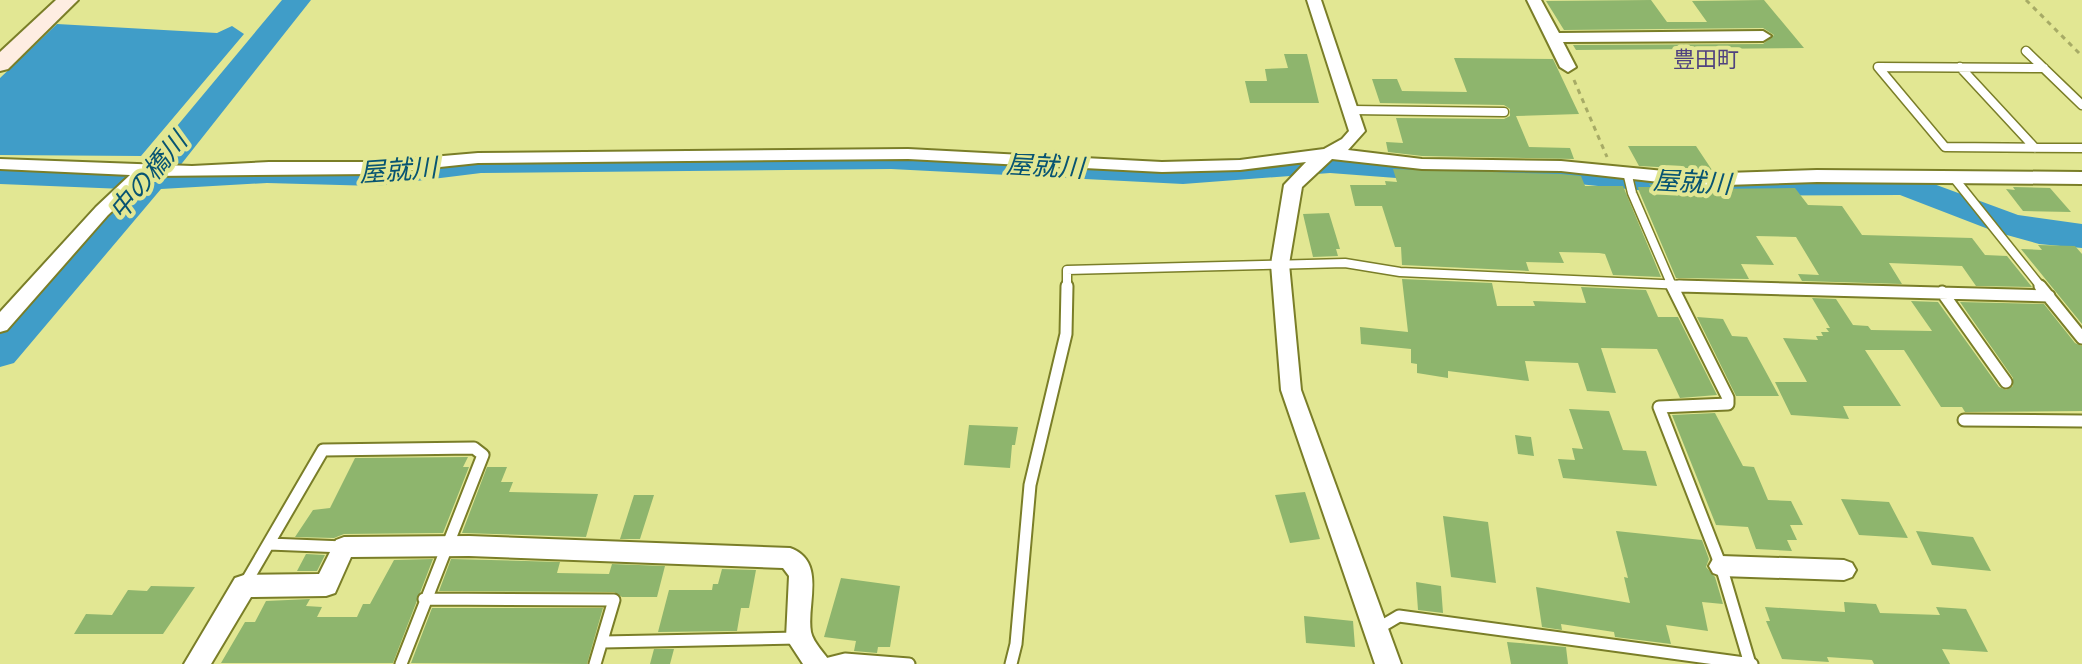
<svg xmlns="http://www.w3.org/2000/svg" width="2082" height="664" font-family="Raleway,'Noto Sans JP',sans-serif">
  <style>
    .water { fill: #409dc8 }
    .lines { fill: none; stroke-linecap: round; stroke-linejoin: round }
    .river { fill: #409dc8; fill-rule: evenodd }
    .building { fill: #8eb56d }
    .lane-far1-casing { stroke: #7a7e28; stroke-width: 11 }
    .lane-casing { stroke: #7a7e28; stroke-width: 15 }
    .street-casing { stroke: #7a7e28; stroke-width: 4 }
    .secondary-casing { stroke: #7a7e28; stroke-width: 4 }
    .path { stroke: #a7ab66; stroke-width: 3; stroke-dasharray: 5 5; stroke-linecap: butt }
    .lane-far1 { stroke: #fff; stroke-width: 8 }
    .lane { stroke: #fff; stroke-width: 11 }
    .street { fill: #fff; fill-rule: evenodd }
    .secondary { fill: #feede2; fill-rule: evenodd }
    .labels { text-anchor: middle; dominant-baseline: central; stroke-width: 8; stroke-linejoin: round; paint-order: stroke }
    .far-neighbourhood-label { font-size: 22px; fill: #4f417f; stroke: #e2e793 }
    .water-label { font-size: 26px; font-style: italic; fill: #075472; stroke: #e2e793 }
  </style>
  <rect width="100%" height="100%" fill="#e2e793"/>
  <!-- water -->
  <path class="water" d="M 57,24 L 217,33 L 232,26 L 244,34 L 141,156 L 0,155 L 0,78 Z"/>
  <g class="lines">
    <!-- river -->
    <path class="river" d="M 282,0 L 311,0 L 179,167 L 267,161 L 376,164 L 481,153 L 891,149 L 1183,162 L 1330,153 L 1476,162 L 1569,161 L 1695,174 L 1904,173 L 2018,215 L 2082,224 L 2082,248 L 2039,244 L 1996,232 L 1900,195 L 1695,196 L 1569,183 L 1476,184 L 1330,173 L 1183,184 L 891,169 L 481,173 L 376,186 L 267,183 L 161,189 L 14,363 L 0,367 L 0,328 L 124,189 L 0,184 L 0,162 L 142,168 Z"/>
  </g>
  <!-- building -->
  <path class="building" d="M 1651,0 L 1667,22 L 1707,22 L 1692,1 L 1764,0 L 1804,48 L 1576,50 L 1573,45 L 1763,44 L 1774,35 L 1763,28 L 1564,30 L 1546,1 Z
    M 1284,54 L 1307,54 L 1319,103 L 1250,103 L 1245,81 L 1267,81 L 1265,69 L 1288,68 Z
    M 1454,58 L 1553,59 L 1579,114 L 1516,116 L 1529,147 L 1570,148 L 1574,159 L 1422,156 L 1388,152 L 1386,142 L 1403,143 L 1396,118 L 1504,119 L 1510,116 L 1510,109 L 1504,105 L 1380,103 L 1372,79 L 1397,79 L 1402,91 L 1467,92 Z
    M 1628,146 L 1696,146 L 1712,170 L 1639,166 Z
    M 1393,169 L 1561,174 L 1581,176 L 1585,186 L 1623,186 L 1661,277 L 1613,275 L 1605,254 L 1599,253 L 1559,252 L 1564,263 L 1526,262 L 1529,271 L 1402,265 L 1401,247 L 1395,247 L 1382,206 L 1355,206 L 1350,185 L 1386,185 L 1385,181 L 1397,182 Z
    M 1649,184 L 1695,189 L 1795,188 L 1808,205 L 1842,206 L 1862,235 L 1972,238 L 1985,255 L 2007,256 L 2032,287 L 1976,286 L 1962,266 L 1889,263 L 1902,284 L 1802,281 L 1798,274 L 1819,275 L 1796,237 L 1756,236 L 1774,265 L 1741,264 L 1749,279 L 1676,278 L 1639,191 L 1638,187 L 1651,187 Z
    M 2013,187 L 2050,188 L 2071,212 L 2023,211 L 2006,189 L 2015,190 Z
    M 1329,213 L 1340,249 L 1336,249 L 1338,256 L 1313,257 L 1303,214 Z
    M 2038,245 L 2075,246 L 2082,254 L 2082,324 L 2021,249 L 2042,250 Z
    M 1402,279 L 1492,283 L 1497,306 L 1535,306 L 1533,301 L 1586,303 L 1581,287 L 1646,290 L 1658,317 L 1678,317 L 1717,395 L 1680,398 L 1657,349 L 1601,348 L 1616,393 L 1587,391 L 1578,363 L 1525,361 L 1529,381 L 1448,371 L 1448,378 L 1417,373 L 1417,364 L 1411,363 L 1411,349 L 1361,344 L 1360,327 L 1408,332 Z
    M 1812,298 L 1836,299 L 1853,325 L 1868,326 L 1871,330 L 1932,331 L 1911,301 L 1938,302 L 1999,387 L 2006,390 L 2013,386 L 2013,378 L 1960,302 L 2044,304 L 2075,343 L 2082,346 L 2082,411 L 1965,412 L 1962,407 L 1941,407 L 1904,350 L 1865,350 L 1901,406 L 1843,406 L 1849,419 L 1791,415 L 1775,382 L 1807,382 L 1783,338 L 1818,340 L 1816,336 L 1823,336 L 1821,332 L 1829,332 L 1826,328 L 1830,328 Z
    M 1697,317 L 1723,319 L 1732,336 L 1747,337 L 1779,396 L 1736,396 Z
    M 1569,409 L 1609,411 L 1623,450 L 1646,451 L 1657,486 L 1563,478 L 1558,459 L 1575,460 L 1572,448 L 1583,449 Z
    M 1715,413 L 1743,466 L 1754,467 L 1768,500 L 1791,501 L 1803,525 L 1790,525 L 1797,540 L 1787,540 L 1792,551 L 1756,549 L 1748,527 L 1716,525 L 1672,415 Z
    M 969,425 L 1018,427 L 1015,445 L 1012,445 L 1010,468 L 964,465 Z
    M 1515,435 L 1531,437 L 1534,456 L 1518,454 Z
    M 468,457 L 463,467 L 469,467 L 443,533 L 344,534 L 334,538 L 295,537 L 313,510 L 330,508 L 355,458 Z
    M 487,467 L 507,467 L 501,482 L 513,482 L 509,492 L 598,494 L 586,537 L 462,533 Z
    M 1305,492 L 1320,539 L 1290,543 L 1275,495 Z
    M 634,495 L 654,495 L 640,539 L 620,539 Z
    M 1841,499 L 1889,502 L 1908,538 L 1859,535 Z
    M 1443,516 L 1488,522 L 1496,583 L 1451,577 Z
    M 1616,531 L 1702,540 L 1709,559 L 1706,567 L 1715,577 L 1723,604 L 1702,602 L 1708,631 L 1666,625 L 1671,644 L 1615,637 L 1614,632 L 1561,624 L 1562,630 L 1542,627 L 1536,587 L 1630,603 L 1624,577 L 1628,578 Z
    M 1916,531 L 1973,537 L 1991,571 L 1932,565 Z
    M 306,554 L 325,555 L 317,571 L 297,571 Z
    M 433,559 L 393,663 L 221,663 L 245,622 L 255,622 L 266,601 L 310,599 L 306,606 L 322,607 L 317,617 L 357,617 L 363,604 L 370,604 L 394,560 Z
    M 451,559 L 560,562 L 557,573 L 609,574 L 612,564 L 665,566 L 657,597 L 622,597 L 614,592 L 439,591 Z
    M 722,569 L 756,570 L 749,608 L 741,608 L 737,631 L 658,632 L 669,590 L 712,590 L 713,584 L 718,584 Z
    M 841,578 L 900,586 L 890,647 L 878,647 L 877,653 L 854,651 L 856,641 L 824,637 Z
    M 1416,582 L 1441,586 L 1443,613 L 1418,610 Z
    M 151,586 L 195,587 L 163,634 L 74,634 L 86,614 L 112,615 L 128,590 L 147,591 Z
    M 1844,602 L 1876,604 L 1880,613 L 1940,615 L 1936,607 L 1966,609 L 1988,652 L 1942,649 L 1950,664 L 1874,664 L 1872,660 L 1827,657 L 1829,662 L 1782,659 L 1766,621 L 1770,621 L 1765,607 L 1845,612 Z
    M 432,608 L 603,608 L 587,664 L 411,663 Z
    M 1304,616 L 1353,621 L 1355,647 L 1306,643 Z
    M 1507,642 L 1566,647 L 1568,664 L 1511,664 Z
    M 654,649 L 674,649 L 670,664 L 650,664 Z"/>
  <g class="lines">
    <!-- lane-far1 casing -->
    <g class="lane-far1-casing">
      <path id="lane-far1" d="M 2026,51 L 2082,105
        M 1960,67 L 2035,148
        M 2044,68 L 1878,67 L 1945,147 L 2082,148
        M 1352,110 L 1504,112
        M 1627,172 L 1632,193 L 1673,288
        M 1954,178 L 2042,288
        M 1067,288 L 1067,270 L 1345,263 L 1400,272 L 1750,288"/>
    </g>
    <!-- lane casing -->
    <g class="lane-casing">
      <path id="lane" d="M 1672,286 L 1728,398 L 1728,404 L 1659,407 L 1721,566 L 1750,664
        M 1679,286 L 2049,296
        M 2040,286 L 2082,338
        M 1942,292 L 2006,382
        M 1964,420 L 2082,421
        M 269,544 L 344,547
        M 245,584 L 323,450 L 474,448 L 483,455 L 401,664
        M 424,599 L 614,600 L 595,664
        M 1377,629 L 1399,616 L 1752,664
        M 603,642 L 797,638
        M 825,664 L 845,659 L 909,664
        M 1011,664 L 1016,644 L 1030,485 L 1066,334 L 1067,286"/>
    </g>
    <!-- street casing -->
    <g class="street-casing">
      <path id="street" d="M 1307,0 L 1321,0 L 1365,131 L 1348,150 L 1422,159 L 1561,161 L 1695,174 L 1817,170 L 2082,172 L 2082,184 L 1817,182 L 1695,186 L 1561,171 L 1422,169 L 1332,159 L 1302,187 L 1289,264 L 1301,390 L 1401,664 L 1375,664 L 1281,390 L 1271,264 L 1284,185 L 1306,162 L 1240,170 L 1162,172 L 908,159 L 478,163 L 373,174 L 150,176 L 108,215 L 7,330 L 0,332 L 0,312 L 96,207 L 130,175 L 0,169 L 0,159 L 192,166 L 269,162 L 373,162 L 478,153 L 908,149 L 1162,162 L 1240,160 L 1324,149 L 1342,139 L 1349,131 Z
        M 1527,0 L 1541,0 L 1559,33 L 1763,31 L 1771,36 L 1763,41 L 1563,42 L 1576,67 L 1568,72 L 1560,67 Z
        M 469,536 L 790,548 C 827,561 806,605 811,632 C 813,643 826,654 831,664 L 803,664 L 786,638 L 789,576 L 783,568 L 469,556 L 351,557 L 335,593 L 326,596 L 251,597 L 211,664 L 184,664 L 235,578 L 244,575 L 319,574 L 336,540 L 344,537 Z
        M 1721,556 L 1844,560 L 1852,563 L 1856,570 L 1852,577 L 1844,580 L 1721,576 L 1713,573 L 1709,566 L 1713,559 Z"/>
    </g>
    <!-- secondary casing -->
    <g class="secondary-casing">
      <path id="secondary" d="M 56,0 L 78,0 L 8,69 L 0,71 L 0,52 Z"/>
    </g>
    <!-- path -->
    <path class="path" d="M 2026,0 L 2082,56
      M 1574,80 L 1607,157"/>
    <!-- lane-far1 -->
    <use href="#lane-far1" class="lane-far1"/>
    <!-- lane -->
    <use href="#lane" class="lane"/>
    <!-- street -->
    <use href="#street" class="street"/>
    <!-- secondary -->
    <use href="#secondary" class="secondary"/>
  </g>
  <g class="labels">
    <!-- far-neighbourhood labels -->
    <g class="far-neighbourhood-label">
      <text x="1706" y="59">豊田町</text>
    </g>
    <!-- water labels -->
    <g class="water-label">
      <text transform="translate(1045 166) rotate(3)">屋就川</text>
      <text transform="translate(398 170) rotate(-4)">屋就川</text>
      <text transform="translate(148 176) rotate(-50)">中の橋川</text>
      <text transform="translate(1692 182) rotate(3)">屋就川</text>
    </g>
  </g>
</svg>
